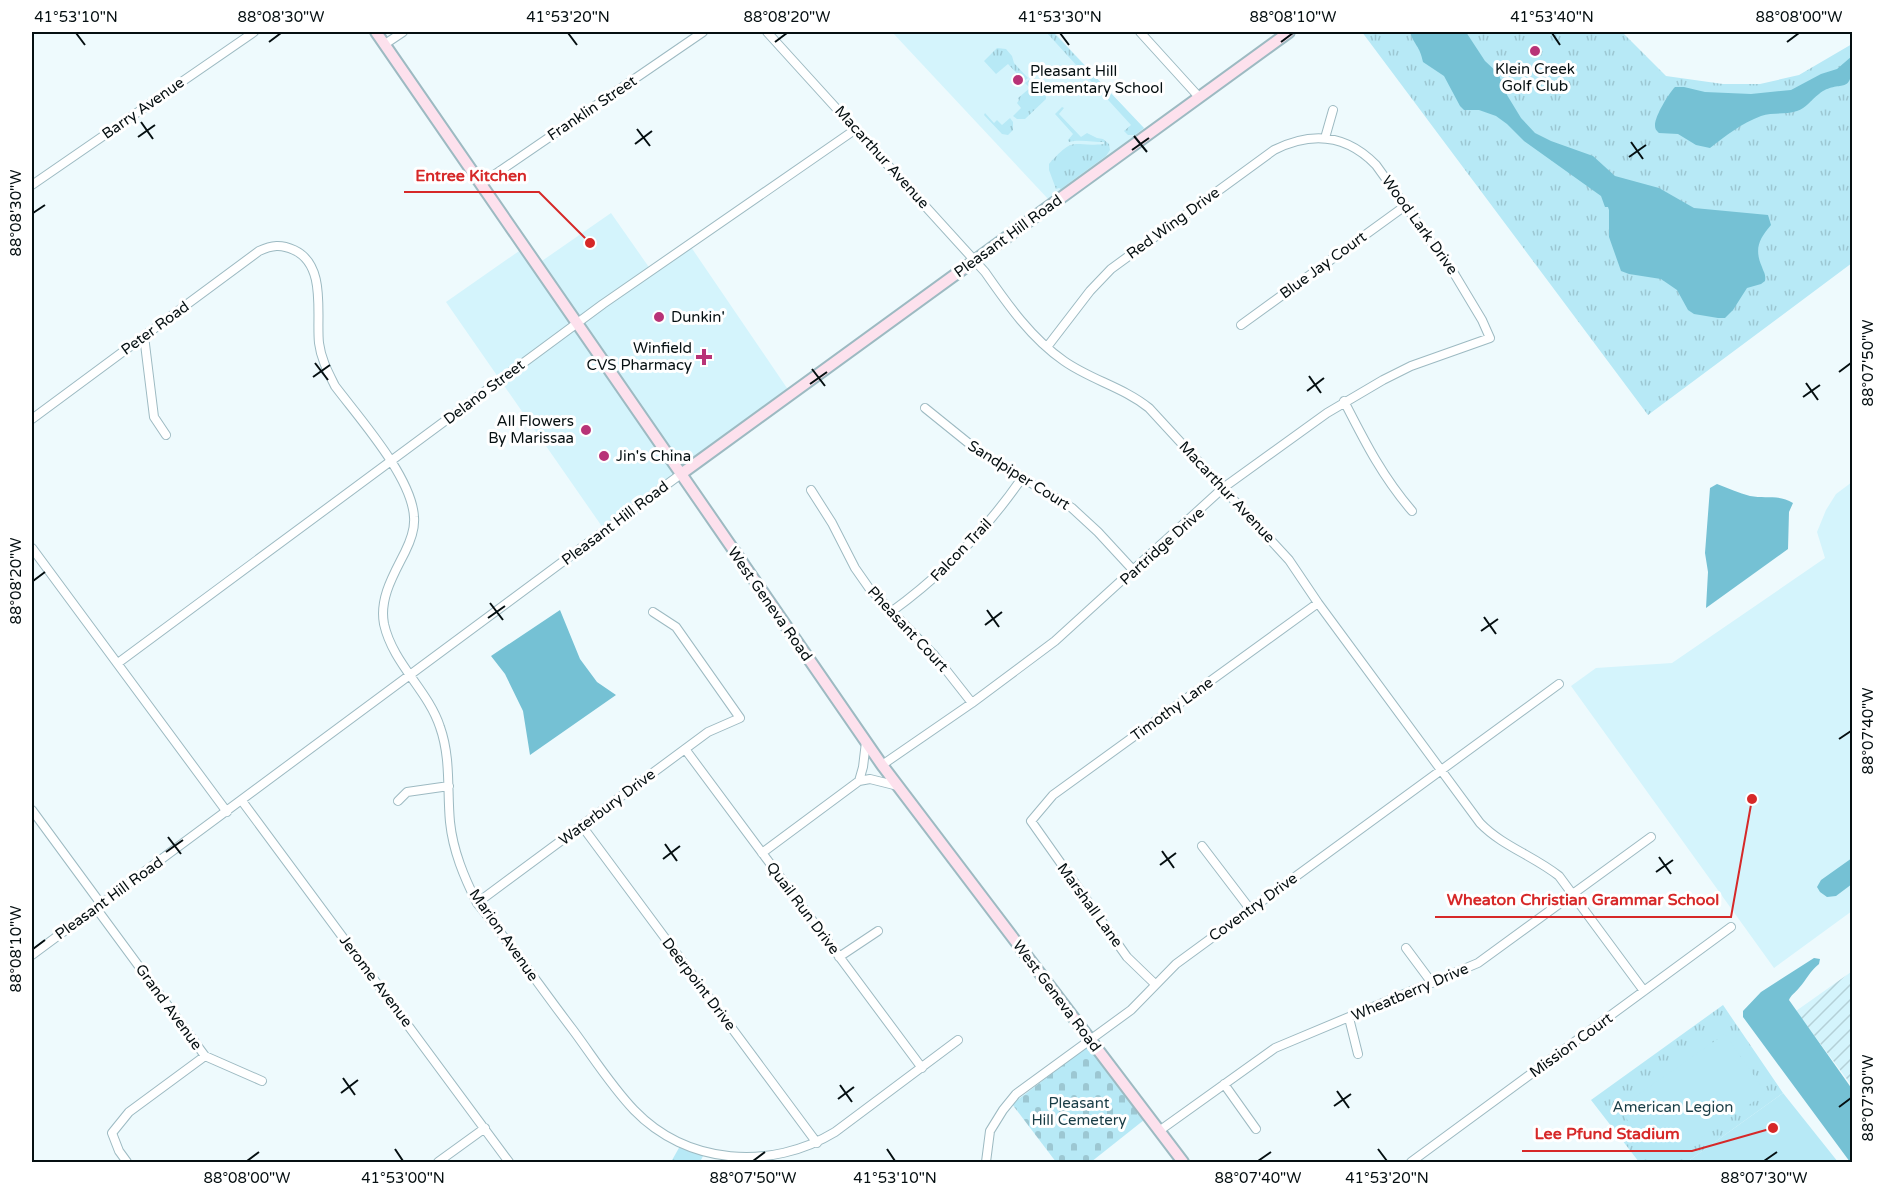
<svg xmlns="http://www.w3.org/2000/svg" width="1884" height="1194" font-family="'Varela Round',sans-serif">
  <style>
    .built { fill: #d4f4fc }
    .industrial { fill: url(#industrial-furrows) }
    .grass { fill: url(#grass-tufts) }
    .cemetery { fill: url(#cemetery-stones) }
    .pitch { fill: #b7e9f6 }
    .water { fill: #75c1d4 }
    .lines { fill: none; stroke-linecap: round; stroke-linejoin: round }
    .street-casing { stroke: #9dbac2; stroke-width: 10 }
    .secondary-casing { stroke: #9dbac2; stroke-width: 14 }
    .street { stroke: #fff; stroke-width: 8 }
    .secondary { stroke: #fde1ed; stroke-width: 10 }
    .ticks { fill: none; stroke: #050f11; stroke-width: 2 }
    .poi-dot { fill: #b83377; stroke: #fff; stroke-width: 2 }
    .labels { text-anchor: middle; dominant-baseline: central; stroke-width: 6; stroke-linejoin: round; paint-order: stroke }
    .poi-label { font-size: 15px; fill: #050f11; stroke: #fff; text-anchor: start }
    .street-label { font-size: 15px; fill: #050f11; stroke: #fff }
    .park-label { font-size: 15px; fill: #193d46; stroke: #fff }
    .leader { fill: none; stroke: #d62828; stroke-width: 2 }
    .callout-dot { fill: #d62828; stroke: #fff; stroke-width: 2 }
    .callout-label { font-size: 16px; text-anchor: middle; font-weight: bold; fill: #d62828; stroke: #fff; stroke-width: 6; stroke-linejoin: round; paint-order: stroke }
    .neatline { fill: none; stroke: #050f11; stroke-width: 2 }
    .ticks-label { font-size: 15px; text-anchor: middle; fill: #050f11 }
  </style>
  <defs>
    <pattern id="industrial-furrows" width="10" height="10" patternUnits="userSpaceOnUse" patternTransform="scale(1.5)"><rect width="10" height="10" fill="#d4f4fc"/><path d="M-1 1l2-2M0 10L10 0M9 11l2-2" fill="none" stroke="#b4d0d7"/></pattern>
    <pattern id="grass-tufts" width="24" height="20" patternUnits="userSpaceOnUse" patternTransform="scale(1.5)"><rect width="24" height="20" fill="#b7e9f6"/><path d="M3 7l-1-3M5 7V3M7 7l1-3M15 17l-1-3M17 17v-4M19 17l1-3" fill="none" stroke="#9cc7d2"/></pattern>
    <pattern id="cemetery-stones" width="16" height="16" patternUnits="userSpaceOnUse" patternTransform="scale(1.5)"><rect width="16" height="16" fill="#b7e9f6"/><path d="M2 7V4a2 2 0 0 1 4 0v3zM10 15v-3a2 2 0 0 1 4 0v3z" fill="#9cc7d2"/></pattern>
  </defs>
  <rect width="100%" height="100%" fill="#eefafd"/>
  <!-- built -->
  <path class="built" d="M 892,32 L 1054,32 L 1145,130 L 1049,200 Z
    M 611,213 L 653,273 L 691,247 L 791,394 L 682,470 L 539,263 Z
    M 522,249 L 679,475 L 603,528 L 446,302 Z
    M 1852,482 L 1852,911 L 1774,968 L 1571,686 L 1596,668 L 1672,663 L 1825,558 L 1817,532 L 1826,510 L 1836,494 Z"/>
  <!-- industrial -->
  <path class="industrial" d="M 1852,956 L 1852,1086 L 1796,1011 L 1851,972 Z"/>
  <!-- grass -->
  <path class="grass" d="M 1046,32 L 1053,32 L 1144,128 L 1135,135 L 1128,135 L 1124,131 L 1131,125 Z
    M 1362,32 L 1622,32 L 1666,76 L 1723,84 L 1760,84 L 1799,75 L 1852,44 L 1852,263 L 1648,415 Z
    M 997,48 L 1006,49 L 1012,56 L 1014,63 L 1028,78 L 1024,81 L 1008,64 L 996,74 L 984,61 Z
    M 1029,80 C 1036,86 1047,88 1046,99 L 1025,119 L 1017,119 L 1013,116 L 1021,108 L 1017,103 L 1019,100 L 1018,98 L 1030,88 L 1025,83 Z
    M 1062,107 L 1064,108 L 1059,114 L 1081,137 L 1087,133 L 1097,138 L 1103,139 L 1109,144 L 1110,150 L 1106,156 L 1061,189 L 1059,188 L 1056,189 L 1049,170 L 1049,164 C 1076,134 1072,148 1104,144 L 1104,142 C 1094,142 1078,139 1069,142 L 1068,140 L 1073,134 L 1055,114 Z
    M 985,113 L 994,123 L 997,120 L 1002,125 L 1010,118 L 1013,122 L 1013,130 L 1008,135 L 1002,134 L 984,115 Z
    M 1723,1005 L 1783,1093 L 1687,1162 L 1639,1162 L 1591,1100 Z
    M 680,1146 L 703,1156 L 700,1162 L 671,1162 Z"/>
  <!-- cemetery -->
  <path class="cemetery" d="M 1088,1046 L 1144,1120 L 1091,1162 L 1056,1162 L 1012,1104 Z"/>
  <!-- pitch -->
  <path class="pitch" d="M 1725,1034 L 1766,1093 L 1666,1162 L 1657,1162 L 1619,1108 Z
    M 1783,1093 L 1838,1162 L 1687,1162 Z"/>
  <!-- water -->
  <path class="water" d="M 1410,32 L 1466,32 L 1485,61 L 1498,73 L 1507,95 L 1521,118 L 1535,133 L 1551,141 L 1593,156 L 1615,176 L 1659,188 L 1694,208 L 1768,215 L 1771,225 C 1759,239 1754,249 1762,267 C 1764,273 1766,274 1765,281 L 1761,284 L 1747,288 L 1733,310 L 1725,318 L 1718,318 L 1694,314 L 1688,310 L 1677,290 L 1661,279 L 1629,274 L 1621,271 L 1609,237 L 1609,210 L 1608,207 L 1605,207 L 1601,196 L 1524,141 L 1507,124 L 1496,116 L 1479,110 L 1464,110 L 1460,106 L 1444,76 L 1423,62 C 1420,46 1414,45 1410,32 Z
    M 1852,56 C 1853,100 1841,77 1819,94 C 1811,100 1806,108 1797,111 C 1785,115 1772,112 1761,116 C 1742,123 1725,136 1710,148 L 1696,145 L 1678,134 L 1659,133 C 1656,130 1655,129 1655,125 C 1655,116 1669,93 1675,87 L 1684,87 L 1705,92 L 1751,94 L 1791,90 L 1821,74 L 1837,69 Z
    M 1717,484 C 1728,488 1739,493 1750,496 C 1765,499 1779,494 1793,503 L 1789,512 L 1788,549 L 1706,608 L 1708,572 L 1705,553 L 1710,488 Z
    M 560,610 L 580,659 L 597,682 L 616,695 L 530,755 L 523,711 L 505,674 L 491,656 Z
    M 1852,858 L 1852,884 L 1836,896 L 1827,897 L 1820,892 L 1817,887 L 1821,880 Z
    M 1814,958 L 1820,959 L 1819,964 C 1810,971 1807,979 1799,988 C 1795,993 1791,995 1789,1000 L 1852,1089 L 1852,1162 L 1850,1162 L 1743,1017 L 1743,1011 L 1761,992 Z"/>
  <g class="lines">
    <!-- street casing -->
    <g class="street-casing">
      <path id="street" d="M 767,32 L 985,272 C 1008,305 1031,338 1064,361 C 1091,380 1123,387 1149,408 L 1289,560 L 1318,603 L 1480,823 C 1502,846 1534,856 1559,876 L 1644,991
        M 1140,32 L 1199,97
        M 385,44 L 403,32
        M 1325,138 L 1333,110
        M 481,184 L 703,32
        M 32,185 L 254,32
        M 1241,325 L 1405,206
        M 144,336 L 154,417 L 166,435
        M 1344,401 C 1365,442 1382,476 1412,511
        M 925,408 L 977,450 L 1072,508 L 1098,532 L 1134,571
        M 32,419 L 259,251 C 272,245 281,244 294,250 C 327,265 316,315 319,343 C 321,359 328,372 335,386 C 359,418 412,477 414,517 C 415,528 410,542 405,552 C 394,574 379,598 384,624 C 393,664 428,690 440,727 C 451,758 447,790 450,822 C 453,851 464,877 477,903 C 511,944 541,988 573,1030 C 593,1057 611,1086 634,1110 C 687,1165 771,1171 835,1132 L 958,1040
        M 811,490 L 832,523 L 855,568 L 869,588 L 935,656 L 972,703
        M 32,548 L 227,812
        M 891,612 C 942,575 986,530 1022,478
        M 118,663 L 603,304 L 856,129
        M 685,749 L 922,1068
        M 882,765 L 972,703 L 1055,641 L 1223,488 L 1327,413 L 1383,380 L 1411,366 L 1490,338 L 1482,320 L 1455,275 L 1376,165 C 1346,134 1312,131 1274,150 L 1111,269 L 1090,291 L 1047,347
        M 859,781 L 863,767 L 866,742
        M 242,801 L 509,1162
        M 398,801 L 407,792 L 449,786
        M 32,810 L 101,904
        M 582,826 L 817,1143
        M 1202,846 L 1250,909
        M 762,853 L 859,781 L 870,779 L 898,786
        M 477,903 L 708,732 L 740,718 L 676,627 L 653,612
        M 96,908 L 205,1056 L 262,1081
        M 1406,948 L 1432,983
        M 32,955 L 681,474
        M 839,957 L 878,931
        M 1155,984 L 1127,957 L 1031,821 L 1053,795 L 1318,603
        M 1349,1018 L 1358,1054
        M 1224,1084 L 1256,1129
        M 1159,1131 L 1275,1048 L 1478,963 L 1651,837
        M 127,1162 L 119,1151 L 112,1133 L 129,1112 L 205,1056
        M 438,1162 L 485,1128
        M 986,1162 L 990,1131 L 1003,1110 L 1016,1094 L 1131,1010 L 1176,964 L 1559,684
        M 1411,1162 L 1731,927"/>
    </g>
    <!-- secondary casing -->
    <g class="secondary-casing">
      <path id="secondary" d="M 376,32 L 882,765 L 1183,1162
        M 681,474 L 1289,32"/>
    </g>
    <!-- street -->
    <use href="#street" class="street"/>
    <!-- secondary -->
    <use href="#secondary" class="secondary"/>
  </g>
  <!-- ticks -->
  <path class="ticks" d="M 76,33 L 85,45M 568,33 L 577,45M 1060,33 L 1069,45M 1552,33 L 1560,45M 269,42 L 281,33M 775,42 L 787,33M 1281,42 L 1293,33M 1787,42 L 1799,33M 141,122 L 153,139M 637,129 L 650,146M 1134,136 L 1147,152M 138,137 L 155,125M 1631,142 L 1643,159M 635,144 L 652,131M 1132,150 L 1149,138M 1629,157 L 1646,145M 33,213 L 45,205M 315,363 L 328,380M 812,369 L 825,386M 1839,372 L 1851,363M 1309,376 L 1321,393M 313,377 L 330,365M 1806,383 L 1818,400M 810,384 L 827,372M 1307,391 L 1324,378M 1803,397 L 1820,385M 33,581 L 45,572M 490,603 L 503,620M 987,610 L 999,627M 1484,617 L 1496,634M 488,618 L 505,606M 985,625 L 1002,612M 1481,631 L 1498,619M 1839,739 L 1851,731M 168,837 L 181,854M 665,844 L 677,861M 1162,851 L 1174,868M 166,852 L 183,840M 1659,857 L 1671,874M 663,859 L 680,846M 1160,865 L 1176,853M 1656,872 L 1673,860M 33,949 L 45,940M 343,1078 L 355,1095M 840,1085 L 852,1102M 1337,1091 L 1349,1108M 341,1093 L 358,1080M 838,1099 L 854,1087M 1334,1106 L 1351,1094M 1839,1107 L 1851,1098M 395,1149 L 403,1161M 887,1149 L 895,1161M 1378,1149 L 1387,1161M 247,1161 L 259,1152M 753,1161 L 765,1152M 1258,1161 L 1271,1152M 1764,1161 L 1777,1152"/>
  <!-- markers -->
  <g class="poi-dot">
    <circle cx="1535" cy="51" r="6"/>
    <circle cx="1018" cy="80" r="6"/>
    <circle cx="659" cy="317" r="6"/>
    <path d="M701 348h6v6h6v6h-6v6h-6v-6h-6v-6h6z"/>
    <circle cx="586" cy="430" r="6"/>
    <circle cx="604" cy="456" r="6"/>
  </g>
  <g class="labels">
    <!-- poi labels -->
    <g class="poi-label">
      <text x="1535" y="69" text-anchor="middle">Klein Creek<tspan x="1535" dy="17">Golf Club</tspan></text>
      <text x="1030" y="71">Pleasant Hill<tspan x="1030" dy="17">Elementary School</tspan></text>
      <text x="671" y="317">Dunkin'</text>
      <text x="692" y="348" text-anchor="end">Winfield<tspan x="692" dy="17">CVS Pharmacy</tspan></text>
      <text x="574" y="421" text-anchor="end">All Flowers<tspan x="574" dy="17">By Marissaa</tspan></text>
      <text x="616" y="456">Jin's China</text>
    </g>
    <!-- street labels -->
    <g class="street-label">
      <text transform="translate(143 108) rotate(-35)">Barry Avenue</text>
      <text transform="translate(592 108) rotate(-34)">Franklin Street</text>
      <text transform="translate(882 157) rotate(48)">Macarthur Avenue</text>
      <text transform="translate(1173 223) rotate(-36)">Red Wing Drive</text>
      <text transform="translate(1420 225) rotate(54)">Wood Lark Drive</text>
      <text transform="translate(1008 236) rotate(-36)">Pleasant Hill Road</text>
      <text transform="translate(1323 265) rotate(-36)">Blue Jay Court</text>
      <text transform="translate(155 328) rotate(-36)">Peter Road</text>
      <text transform="translate(484 392) rotate(-37)">Delano Street</text>
      <text transform="translate(1019 475) rotate(32)">Sandpiper Court</text>
      <text transform="translate(1227 492) rotate(47)">Macarthur Avenue</text>
      <text transform="translate(615 523) rotate(-37)">Pleasant Hill Road</text>
      <text transform="translate(1162 546) rotate(-42)">Partridge Drive</text>
      <text transform="translate(961 550) rotate(-46)">Falcon Trail</text>
      <text transform="translate(770 604) rotate(55)">West Geneva Road</text>
      <text transform="translate(908 629) rotate(47)">Pheasant Court</text>
      <text transform="translate(1172 709) rotate(-36)">Timothy Lane</text>
      <text transform="translate(607 807) rotate(-37)">Waterbury Drive</text>
      <text transform="translate(109 898) rotate(-36)">Pleasant Hill Road</text>
      <text transform="translate(1090 905) rotate(54)">Marshall Lane</text>
      <text transform="translate(1253 907) rotate(-36)">Coventry Drive</text>
      <text transform="translate(803 908) rotate(53)">Quail Run Drive</text>
      <text transform="translate(504 935) rotate(55)">Marion Avenue</text>
      <text transform="translate(376 981) rotate(53)">Jerome Avenue</text>
      <text transform="translate(699 984) rotate(53)">Deerpoint Drive</text>
      <text transform="translate(1410 992) rotate(-23)">Wheatberry Drive</text>
      <text transform="translate(1057 996) rotate(53)">West Geneva Road</text>
      <text transform="translate(169 1007) rotate(54)">Grand Avenue</text>
      <text transform="translate(1571 1045) rotate(-36)">Mission Court</text>
    </g>
    <!-- park labels -->
    <g class="park-label">
      <text x="1079" y="1103">Pleasant<tspan x="1079" dy="17">Hill Cemetery</tspan></text>
      <text x="1673" y="1107">American Legion</text>
    </g>
  </g>
  <!-- callouts -->
  <path class="leader" d="M590 243L539 192H404M1752 799L1731 917H1435M1773 1128L1692 1151H1522"/>
  <g class="callout-dot">
    <circle cx="590" cy="243" r="6"/>
    <circle cx="1752" cy="799" r="6"/>
    <circle cx="1773" cy="1128" r="6"/>
  </g>
  <g class="callout-label">
    <text x="471" y="181">Entree Kitchen</text>
    <text x="1583" y="905">Wheaton Christian Grammar School</text>
    <text x="1607" y="1139">Lee Pfund Stadium</text>
  </g>
  <!-- border -->
  <rect width="1884" height="1194" fill="none" stroke="#ffffff" stroke-width="66"/>
  <rect x="33" y="33" width="1818" height="1128" class="neatline"/>
  <g class="ticks-label">
    <text x="76" y="22">41°53'10"N</text>
    <text x="281" y="22">88°08'30"W</text>
    <text x="568" y="22">41°53'20"N</text>
    <text x="787" y="22">88°08'20"W</text>
    <text x="1060" y="22">41°53'30"N</text>
    <text x="1293" y="22">88°08'10"W</text>
    <text x="1552" y="22">41°53'40"N</text>
    <text x="1799" y="22">88°08'00"W</text>
    <text transform="translate(16 213) rotate(-90)" y="5">88°08'30"W</text>
    <text transform="translate(1868 363) rotate(-90)" y="5">88°07'50"W</text>
    <text transform="translate(16 581) rotate(-90)" y="5">88°08'20"W</text>
    <text transform="translate(1868 731) rotate(-90)" y="5">88°07'40"W</text>
    <text transform="translate(16 949) rotate(-90)" y="5">88°08'10"W</text>
    <text transform="translate(1868 1098) rotate(-90)" y="5">88°07'30"W</text>
    <text x="247" y="1183">88°08'00"W</text>
    <text x="403" y="1183">41°53'00"N</text>
    <text x="753" y="1183">88°07'50"W</text>
    <text x="895" y="1183">41°53'10"N</text>
    <text x="1258" y="1183">88°07'40"W</text>
    <text x="1387" y="1183">41°53'20"N</text>
    <text x="1764" y="1183">88°07'30"W</text>
  </g>
</svg>
